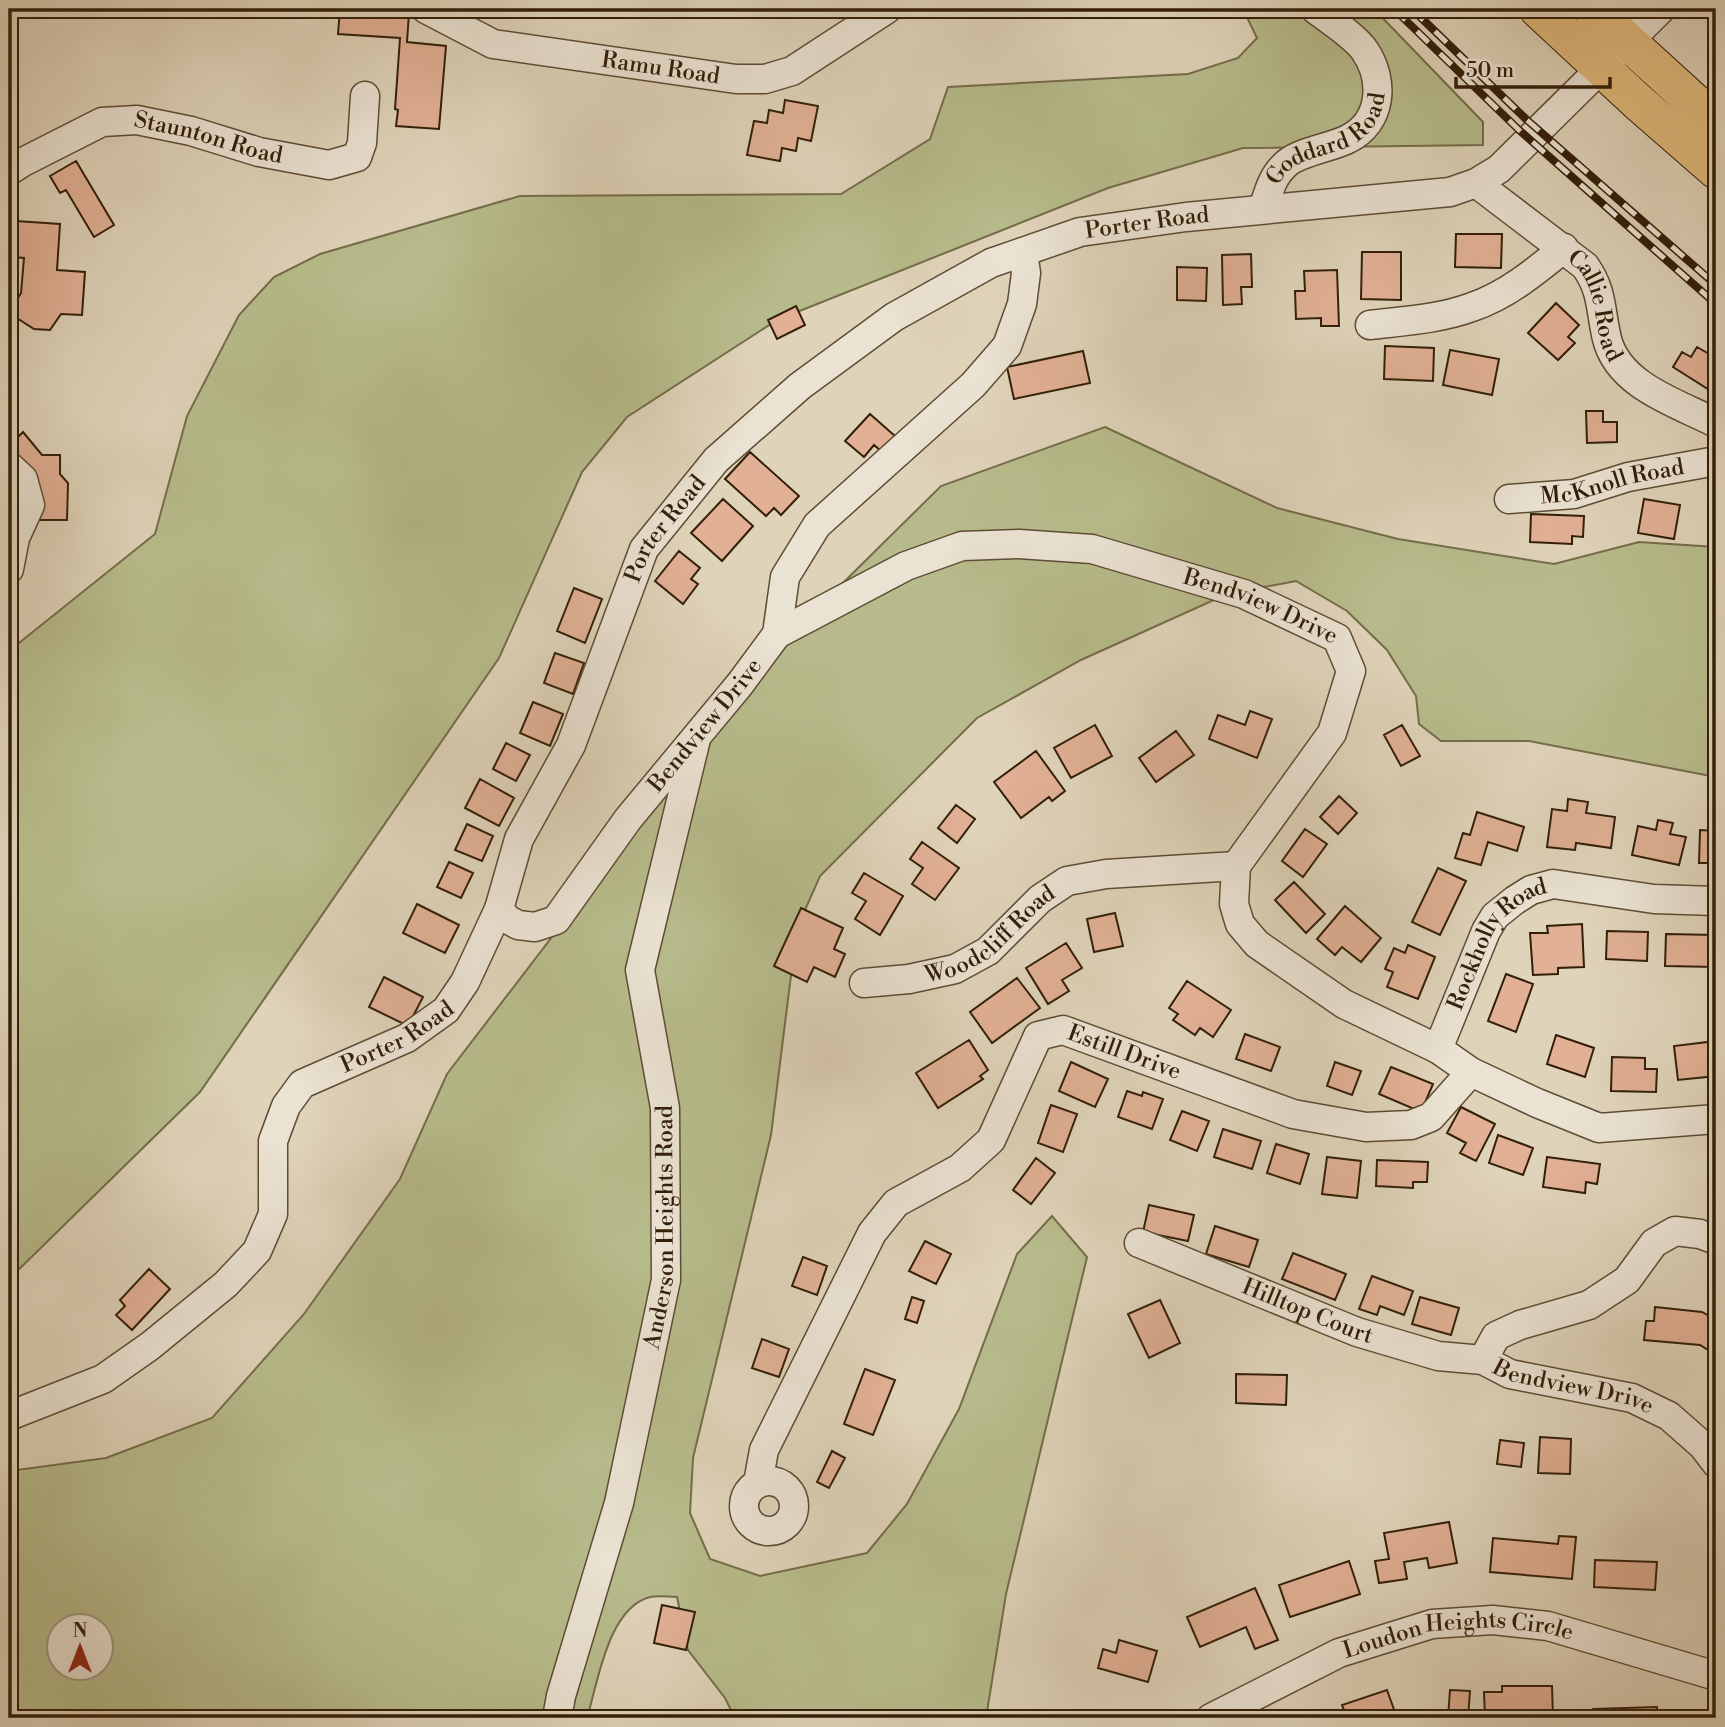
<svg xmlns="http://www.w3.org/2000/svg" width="1725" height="1727" font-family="'Libre Bodoni',serif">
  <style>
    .green { fill: #b7bb8b; stroke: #756d4a; stroke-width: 2; fill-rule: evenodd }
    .building { fill: #e1b095; stroke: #331f09; stroke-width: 2 }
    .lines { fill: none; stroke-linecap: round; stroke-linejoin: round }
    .minor-casing { stroke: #5e4c35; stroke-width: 31 }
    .major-casing { stroke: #331f09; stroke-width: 39 }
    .minor { stroke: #eae2d2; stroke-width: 28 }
    .major { stroke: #e0ba7c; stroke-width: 37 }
    .rail-casing { stroke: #331f09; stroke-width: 8 }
    .rail { stroke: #eae2d2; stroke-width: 5; stroke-dasharray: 16; stroke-linecap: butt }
    .labels { text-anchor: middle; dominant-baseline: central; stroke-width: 6; stroke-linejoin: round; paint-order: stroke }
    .street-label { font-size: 23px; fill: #331f09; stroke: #eae2d2 }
  </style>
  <rect width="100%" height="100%" fill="#dfd3b9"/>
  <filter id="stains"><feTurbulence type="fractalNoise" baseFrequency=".00286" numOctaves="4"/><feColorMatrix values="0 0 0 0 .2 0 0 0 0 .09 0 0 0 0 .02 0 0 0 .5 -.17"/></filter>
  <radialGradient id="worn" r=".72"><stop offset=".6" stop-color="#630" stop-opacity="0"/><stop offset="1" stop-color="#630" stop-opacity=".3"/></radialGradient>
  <!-- green -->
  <path class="green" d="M 1243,9 L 1374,9 L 1483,122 L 1483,145 L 1243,148 L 1108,188 L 777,320 L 627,417 L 582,472 L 499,658 L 200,1092 L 9,1279 L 9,651 L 155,534 L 187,416 L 239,315 L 274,277 L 320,254 L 520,196 L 841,194 L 930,139 L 948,87 L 1188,74 L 1238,58 L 1257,38 Z
    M 1105,427 L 1277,508 L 1398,539 L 1554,564 L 1639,542 L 1716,547 L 1716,777 L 1529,741 L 1441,741 L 1419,724 L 1416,696 L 1387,650 L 1347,611 L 1296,581 L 1227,594 L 1081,660 L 977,718 L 820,876 L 797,928 L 771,1135 L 693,1458 L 690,1513 L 710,1559 L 760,1576 L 867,1553 L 907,1504 L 959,1409 L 1017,1254 L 1052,1216 L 1087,1257 L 1006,1594 L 986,1718 L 735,1718 L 725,1698 L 688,1650 L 677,1597 C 669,1597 658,1595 650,1597 C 608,1608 598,1682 587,1718 L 9,1718 L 9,1471 L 106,1458 L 212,1418 L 304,1314 L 400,1179 L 447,1074 L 760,665 L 941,486 ZM 60,1626 L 102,1626 L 102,1668 L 60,1668 Z"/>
  <!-- building -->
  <path class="building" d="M 340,9 L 409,13 L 407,42 L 446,46 L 439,129 L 396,126 L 398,110 L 395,109 L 400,38 L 338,34 Z
    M 785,100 L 818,106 L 811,141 L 798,138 L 796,151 L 782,148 L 780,161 L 747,155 L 754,121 L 767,123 L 769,110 L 783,113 Z
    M 76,161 L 114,225 L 94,237 L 66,190 L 60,193 L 50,176 Z
    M 16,221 L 60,224 L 57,270 L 85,272 L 82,315 L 61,314 L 50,330 L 34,329 L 9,313 L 21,293 L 24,258 L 11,257 Z
    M 1456,234 L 1502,234 L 1501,268 L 1455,267 Z
    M 1362,252 L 1401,252 L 1401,300 L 1361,299 Z
    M 1251,254 L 1252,287 L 1241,287 L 1242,304 L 1223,305 L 1222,255 Z
    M 1177,267 L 1207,268 L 1206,301 L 1177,300 Z
    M 1337,270 L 1339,326 L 1321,326 L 1321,318 L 1296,319 L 1295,291 L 1305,291 L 1304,271 Z
    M 1556,303 L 1579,325 L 1568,337 L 1575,343 L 1558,360 L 1528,333 Z
    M 796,306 L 805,325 L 777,339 L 768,320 Z
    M 1385,346 L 1434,348 L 1433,381 L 1384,379 Z
    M 1697,347 L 1716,358 L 1716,382 L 1711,391 L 1673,367 L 1682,352 L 1691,357 Z
    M 1450,350 L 1499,359 L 1492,395 L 1443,385 Z
    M 1083,351 L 1090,383 L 1014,399 L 1007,367 Z
    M 1586,411 L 1603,411 L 1603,422 L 1617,422 L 1617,442 L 1587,443 Z
    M 870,414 L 895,436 L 881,451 L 874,445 L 864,457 L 845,441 Z
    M 23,432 L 42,455 L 60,455 L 60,474 L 68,483 L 67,520 L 33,520 L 34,475 L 9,446 Z
    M 750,452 L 799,496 L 781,515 L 774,508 L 766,516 L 725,479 Z
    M 723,499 L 753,526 L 722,561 L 691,533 Z
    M 1644,499 L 1680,505 L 1674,539 L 1638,533 Z
    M 1531,514 L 1584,516 L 1583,537 L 1572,536 L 1572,544 L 1530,542 Z
    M 679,551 L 700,568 L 691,579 L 698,584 L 683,604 L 655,581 Z
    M 574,588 L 602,599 L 585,643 L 557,631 Z
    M 555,653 L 584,663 L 573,694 L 544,683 Z
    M 533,702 L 563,714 L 550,746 L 520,733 Z
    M 1250,711 L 1272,719 L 1257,758 L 1209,739 L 1218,715 L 1245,725 Z
    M 1095,725 L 1112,756 L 1071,778 L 1054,748 Z
    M 1402,725 L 1420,756 L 1401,766 L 1384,735 Z
    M 1176,731 L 1194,755 L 1156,782 L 1139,758 Z
    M 506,743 L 530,755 L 516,781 L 493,769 Z
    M 1036,751 L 1065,791 L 1052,801 L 1049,797 L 1021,818 L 994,782 Z
    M 480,779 L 514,798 L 499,826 L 465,808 Z
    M 1339,796 L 1357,813 L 1338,834 L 1320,817 Z
    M 1568,799 L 1588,802 L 1586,813 L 1615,817 L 1611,848 L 1576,843 L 1575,850 L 1547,847 L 1552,809 L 1567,811 Z
    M 956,805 L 975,819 L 957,843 L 938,828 Z
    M 1477,812 L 1524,827 L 1517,851 L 1488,842 L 1481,865 L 1455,858 L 1463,833 L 1470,835 Z
    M 1658,820 L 1673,823 L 1670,834 L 1686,837 L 1679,865 L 1632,855 L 1638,826 L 1656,830 Z
    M 467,824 L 493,836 L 482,861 L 455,850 Z
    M 1305,829 L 1327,844 L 1303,877 L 1282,861 Z
    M 1700,830 L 1716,831 L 1716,863 L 1699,863 Z
    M 922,842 L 959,868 L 935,900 L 912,884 L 923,868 L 910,859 Z
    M 449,862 L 473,873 L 461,898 L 437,887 Z
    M 1438,868 L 1466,881 L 1440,935 L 1412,922 Z
    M 864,873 L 903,896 L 880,935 L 855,919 L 866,901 L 852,893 Z
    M 1294,882 L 1325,914 L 1306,933 L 1275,900 Z
    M 417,904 L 459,925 L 445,953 L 403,933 Z
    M 1345,906 L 1381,938 L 1361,962 L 1342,947 L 1335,955 L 1317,939 Z
    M 801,908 L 843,928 L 834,949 L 845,954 L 835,977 L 814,967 L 807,982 L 774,966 Z
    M 1115,913 L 1123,946 L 1094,952 L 1087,919 Z
    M 1582,924 L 1584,967 L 1558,968 L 1558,974 L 1533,975 L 1530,933 L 1548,933 L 1547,926 Z
    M 1607,931 L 1648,932 L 1647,961 L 1606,959 Z
    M 1666,934 L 1716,935 L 1716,967 L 1665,966 Z
    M 1066,943 L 1082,968 L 1062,980 L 1069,991 L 1048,1004 L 1026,968 Z
    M 1408,945 L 1435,957 L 1418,999 L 1387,987 L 1393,972 L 1385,969 L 1394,948 L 1405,953 Z
    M 1506,974 L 1533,984 L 1516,1032 L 1488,1021 Z
    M 384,977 L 423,997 L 408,1026 L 369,1007 Z
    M 1017,978 L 1040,1008 L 992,1043 L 970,1012 Z
    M 1187,981 L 1231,1010 L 1213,1037 L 1200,1028 L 1195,1035 L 1173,1020 L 1178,1014 L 1169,1008 Z
    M 1245,1034 L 1280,1047 L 1271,1071 L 1236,1059 Z
    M 1556,1035 L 1594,1048 L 1585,1077 L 1547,1064 Z
    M 969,1040 L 988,1070 L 980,1076 L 983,1079 L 938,1108 L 916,1073 Z
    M 1716,1041 L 1716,1076 L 1678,1080 L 1674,1046 Z
    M 1612,1057 L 1645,1058 L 1645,1069 L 1657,1069 L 1656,1092 L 1611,1091 Z
    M 1071,1062 L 1108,1079 L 1095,1107 L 1059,1091 Z
    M 1335,1062 L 1361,1071 L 1352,1095 L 1327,1086 Z
    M 1391,1067 L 1433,1084 L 1421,1112 L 1379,1094 Z
    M 1127,1091 L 1142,1096 L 1143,1092 L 1163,1099 L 1152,1129 L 1118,1117 Z
    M 1051,1105 L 1077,1114 L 1063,1152 L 1038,1143 Z
    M 1461,1107 L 1495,1124 L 1476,1161 L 1460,1153 L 1466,1143 L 1447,1133 Z
    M 1182,1111 L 1209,1121 L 1197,1151 L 1170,1140 Z
    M 1223,1129 L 1261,1141 L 1252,1169 L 1214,1157 Z
    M 1498,1135 L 1533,1148 L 1523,1175 L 1489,1163 Z
    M 1276,1144 L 1309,1154 L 1300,1184 L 1267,1173 Z
    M 1327,1157 L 1361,1161 L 1357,1198 L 1322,1194 Z
    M 1547,1157 L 1600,1164 L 1597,1184 L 1586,1182 L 1585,1193 L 1543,1187 Z
    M 1036,1158 L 1055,1173 L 1031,1204 L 1013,1190 Z
    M 1377,1160 L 1428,1162 L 1427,1182 L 1413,1182 L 1413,1188 L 1376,1186 Z
    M 1149,1205 L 1194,1215 L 1188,1241 L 1143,1232 Z
    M 1215,1226 L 1258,1240 L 1249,1267 L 1206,1254 Z
    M 925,1241 L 951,1254 L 936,1284 L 909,1271 Z
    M 1293,1253 L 1346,1274 L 1335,1300 L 1282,1279 Z
    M 803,1257 L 827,1266 L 817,1295 L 792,1286 Z
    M 149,1269 L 170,1289 L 132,1330 L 116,1315 L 125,1306 L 120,1300 Z
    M 1372,1276 L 1413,1291 L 1404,1315 L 1380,1306 L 1377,1315 L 1359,1309 Z
    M 912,1297 L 924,1301 L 917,1323 L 905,1319 Z
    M 1420,1297 L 1459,1308 L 1451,1335 L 1412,1324 Z
    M 1160,1300 L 1180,1343 L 1149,1358 L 1128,1314 Z
    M 1655,1307 L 1702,1312 L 1716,1320 L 1716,1355 L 1700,1345 L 1644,1340 L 1646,1321 L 1654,1321 Z
    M 762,1339 L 789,1349 L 779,1377 L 752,1368 Z
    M 865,1369 L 895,1380 L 873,1435 L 844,1424 Z
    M 1236,1374 L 1287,1375 L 1286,1405 L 1236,1403 Z
    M 1540,1437 L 1571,1439 L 1570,1474 L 1538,1473 Z
    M 1500,1440 L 1524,1443 L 1521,1467 L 1497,1464 Z
    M 832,1451 L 845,1458 L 829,1488 L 817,1482 Z
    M 1449,1522 L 1457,1563 L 1429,1568 L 1427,1558 L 1404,1562 L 1407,1579 L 1379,1583 L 1375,1561 L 1389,1559 L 1384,1533 Z
    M 1559,1536 L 1576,1537 L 1572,1579 L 1490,1572 L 1493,1538 L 1558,1544 Z
    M 1595,1560 L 1657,1562 L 1655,1590 L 1594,1587 Z
    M 1349,1561 L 1360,1594 L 1290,1617 L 1279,1585 Z
    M 1255,1588 L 1278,1640 L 1255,1649 L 1246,1627 L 1200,1647 L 1187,1617 Z
    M 662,1605 L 695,1612 L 686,1650 L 654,1643 Z
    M 1119,1640 L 1157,1651 L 1148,1682 L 1098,1668 L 1103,1649 L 1116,1653 Z
    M 1502,1686 L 1552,1686 L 1553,1718 L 1485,1718 L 1484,1692 L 1502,1692 Z
    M 1387,1690 L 1397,1718 L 1347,1718 L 1342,1705 Z
    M 1450,1690 L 1470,1691 L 1468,1718 L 1448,1718 Z
    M 1657,1707 L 1657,1718 L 1593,1718 L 1593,1709 Z"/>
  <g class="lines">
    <!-- minor casing -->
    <g class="minor-casing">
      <g id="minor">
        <path id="s1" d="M 426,9 L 493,44 L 736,79 L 765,79 L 792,71 L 887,9"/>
        <path id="s2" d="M 9,171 L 23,162 L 102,122 L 137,120 L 191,131 L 259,152 L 329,165 L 357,157 L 362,143 L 365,96"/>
        <path id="s3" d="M 1476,183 L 1585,266 C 1603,291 1600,310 1607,339 C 1619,386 1677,403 1716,423"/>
        <path id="s4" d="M 1263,209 C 1268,194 1272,177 1284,166 C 1296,152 1331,148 1348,139 C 1382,122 1385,81 1365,51 C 1355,36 1329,20 1315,9"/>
        <path d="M 1370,325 C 1404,321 1440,319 1472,307 C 1507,295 1536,271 1564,248"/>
        <path d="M 9,466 L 23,479 L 30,505 L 15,538 L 9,569"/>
        <path id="s5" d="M 1509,499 L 1574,494 L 1628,477 L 1716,461"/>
        <path d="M 777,634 L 785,577 L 817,525 L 973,385 L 1007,346 L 1022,304 L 1026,273 L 1023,252"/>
        <path id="s6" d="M 499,909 L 507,919 L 518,925 L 535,927 L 556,920 L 628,819 L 740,684 L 777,634 L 906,566 L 962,546 L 1019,544 L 1092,549 L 1244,594 L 1337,638 L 1351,671 L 1332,733 L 1236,866 L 1234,904 L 1240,924 L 1257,944 L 1344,1004 L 1438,1049 L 1471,1072 L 1537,1103 L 1599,1128 L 1716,1119"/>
        <path id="s7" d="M 864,983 L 909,979 L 955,969 L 988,951 L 1040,899 L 1067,881 L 1106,874 L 1236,866"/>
        <path id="s8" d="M 1438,1049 L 1486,931 L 1495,916 L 1515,900 L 1531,890 L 1553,884 L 1654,899 L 1716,901"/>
        <path id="s9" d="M 1139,1243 L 1357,1332 L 1438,1356 L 1483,1360 L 1510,1374 L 1632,1398 L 1669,1416 L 1703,1446 L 1716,1463"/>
        <path d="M 1483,1360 L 1496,1336 L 1520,1325 L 1589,1305 L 1627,1280 L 1654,1243 L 1675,1231 L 1700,1234 L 1716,1240"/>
        <path id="s10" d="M 9,1416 L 103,1379 L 150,1346 L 226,1284 L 257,1251 L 273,1214 L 273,1141 L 286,1106 L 302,1084 L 407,1038 L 446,1010 L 465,982 L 499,909 L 519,839 L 571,745 L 644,549 L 716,460 L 800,386 L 894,317 L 991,263 L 1080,232 L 1186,217 L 1450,192 L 1476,183 L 1499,169 L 1661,9"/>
        <circle cx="769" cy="1506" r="25"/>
        <path id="s11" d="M 758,1483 L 764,1450 L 872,1233 L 896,1203 L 960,1168 L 991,1140 L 1038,1036 L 1063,1030 L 1293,1114 L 1366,1127 L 1411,1125 L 1431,1117 L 1471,1072"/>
        <path id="s12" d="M 557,1718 L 561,1696 L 619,1503 L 666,1280 L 665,1108 L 640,970 L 696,739"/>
        <path id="s13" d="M 1211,1718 L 1339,1653 L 1432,1624 L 1493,1620 L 1548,1626 L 1716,1676"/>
      </g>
    </g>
    <!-- major casing -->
    <g class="major-casing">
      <path id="major" d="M 1538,9 L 1638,102 L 1716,170
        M 1592,9 L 1716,122"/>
    </g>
    <!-- minor -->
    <use href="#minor" class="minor"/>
    <!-- major -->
    <use href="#major" class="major"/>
    <!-- rail casing -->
    <g class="rail-casing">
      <path id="rail" d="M 1394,9 L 1519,130 L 1716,304
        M 1412,9 L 1527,120 L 1716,285"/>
    </g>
    <!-- rail -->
    <use href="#rail" class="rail"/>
  </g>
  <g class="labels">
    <!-- street labels -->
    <g class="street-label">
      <text stroke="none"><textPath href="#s1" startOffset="245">Ramu Road</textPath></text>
      <text stroke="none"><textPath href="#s4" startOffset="102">Goddard Road</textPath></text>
      <text stroke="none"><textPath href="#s2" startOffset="214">Staunton Road</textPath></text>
      <text stroke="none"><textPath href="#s10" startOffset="1762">Porter Road</textPath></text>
      <text stroke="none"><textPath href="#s3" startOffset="178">Callie Road</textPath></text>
      <text stroke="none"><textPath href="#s5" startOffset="105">McKnoll Road</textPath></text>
      <text stroke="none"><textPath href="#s10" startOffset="1174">Porter Road</textPath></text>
      <text stroke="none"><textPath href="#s6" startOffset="940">Bendview Drive</textPath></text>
      <text stroke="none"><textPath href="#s6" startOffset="310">Bendview Drive</textPath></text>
      <text stroke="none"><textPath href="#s7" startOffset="140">Woodcliff Road</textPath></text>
      <text stroke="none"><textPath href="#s8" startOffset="124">Rockholly Road</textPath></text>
      <text stroke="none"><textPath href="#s10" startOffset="586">Porter Road</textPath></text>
      <text stroke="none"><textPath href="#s11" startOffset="634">Estill Drive</textPath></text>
      <text stroke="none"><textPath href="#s12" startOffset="504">Anderson Heights Road</textPath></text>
      <text stroke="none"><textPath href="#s9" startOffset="182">Hilltop Court</textPath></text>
      <text stroke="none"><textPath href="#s9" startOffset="460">Bendview Drive</textPath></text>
      <text stroke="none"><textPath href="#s13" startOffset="266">Loudon Heights Circle</textPath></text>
    </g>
  </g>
  <!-- margin -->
  <rect width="1725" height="1727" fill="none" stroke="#dfd3b9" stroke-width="35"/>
  <rect x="10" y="10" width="1704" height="1706" fill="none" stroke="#331f09" stroke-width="3.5"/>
  <rect x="18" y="18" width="1690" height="1692" fill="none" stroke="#331f09" stroke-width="2"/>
  <!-- north arrow -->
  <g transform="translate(80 1647)"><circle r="33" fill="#eae2d2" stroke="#a19482" stroke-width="2"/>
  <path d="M0-5L12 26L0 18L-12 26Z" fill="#8f2418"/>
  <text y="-10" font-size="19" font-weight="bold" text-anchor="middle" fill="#331f09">N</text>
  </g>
  <!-- scale -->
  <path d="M1456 77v10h154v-10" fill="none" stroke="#331f09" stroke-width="3.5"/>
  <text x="1466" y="77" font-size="21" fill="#331f09" stroke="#eae2d2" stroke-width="5" paint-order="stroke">50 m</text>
  <rect width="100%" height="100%" filter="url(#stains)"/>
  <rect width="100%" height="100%" fill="url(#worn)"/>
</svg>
